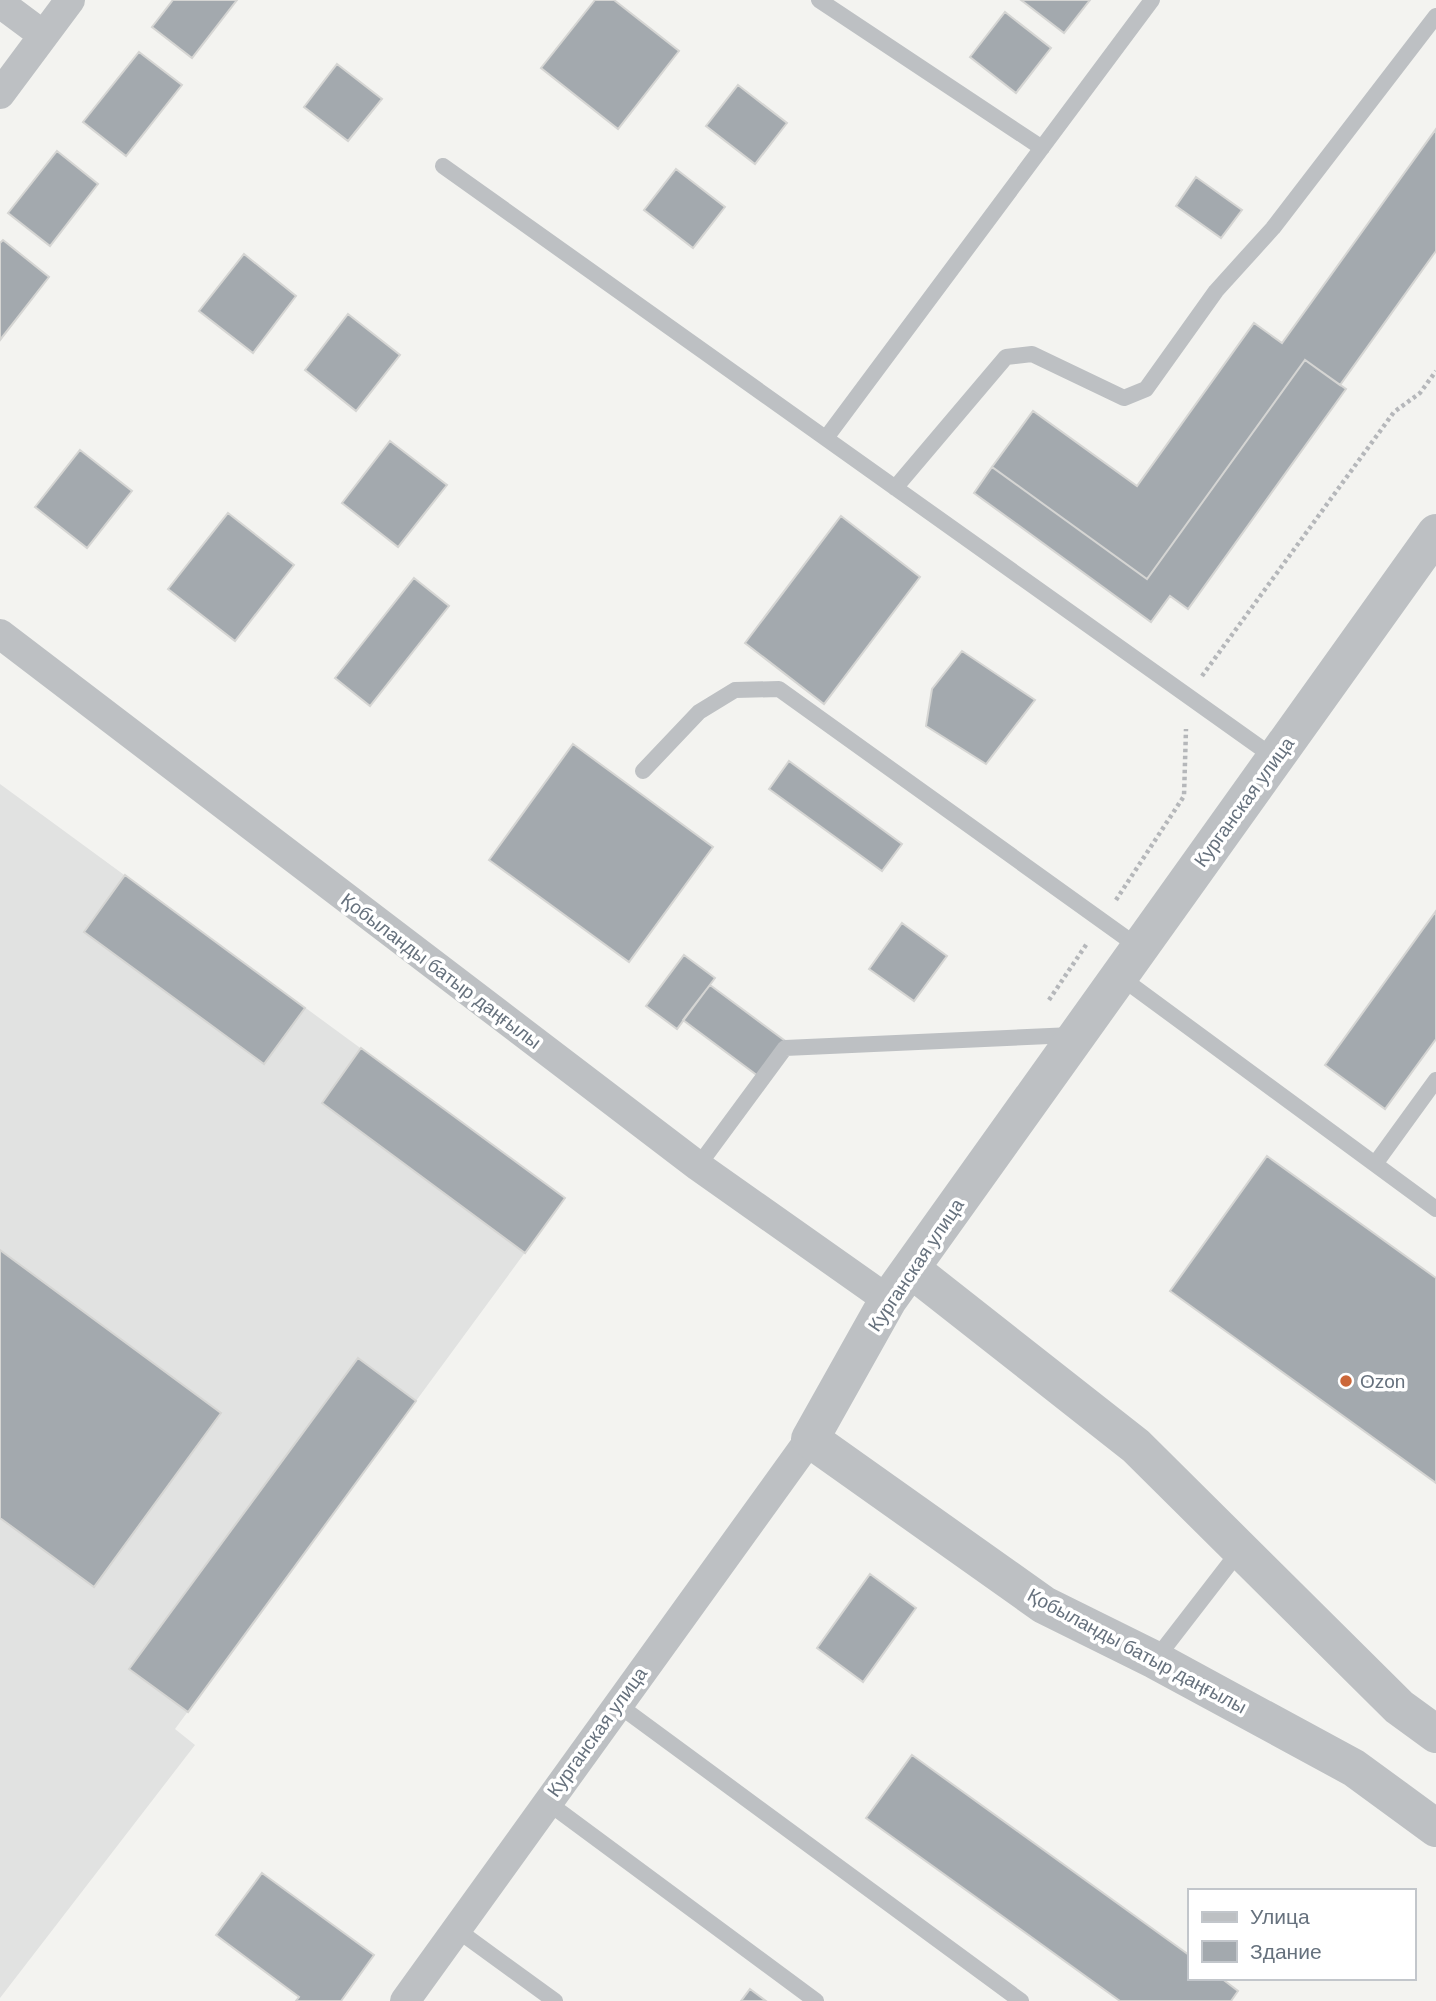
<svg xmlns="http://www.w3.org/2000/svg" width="1436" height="2001" font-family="Arial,sans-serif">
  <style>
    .built { fill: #e1e2e1 }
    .building { fill: #a3a9ae; stroke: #d5d5d3; stroke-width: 2 }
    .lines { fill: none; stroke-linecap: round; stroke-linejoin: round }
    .path { stroke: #b5b7ba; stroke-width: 4.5; stroke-dasharray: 3.5 3.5; stroke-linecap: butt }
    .service { stroke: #bdc0c3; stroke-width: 16 }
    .minor { stroke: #bdc0c3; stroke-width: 30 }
    .tertiary { stroke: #bdc0c3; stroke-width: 38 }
    .poi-dot { fill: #cb6739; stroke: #fff; stroke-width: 2.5 }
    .labels { text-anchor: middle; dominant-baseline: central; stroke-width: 7; stroke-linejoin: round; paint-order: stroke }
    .street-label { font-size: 19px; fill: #66717d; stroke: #fff }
    .poi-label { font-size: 19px; fill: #66717d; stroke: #fff; text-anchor: start }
  </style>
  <rect width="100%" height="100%" fill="#f3f3f0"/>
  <!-- built -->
  <path class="built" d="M 0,784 L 565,1198 L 175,1729 L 195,1745 L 0,1998 Z"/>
  <!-- building -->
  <path class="building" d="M 173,0 L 237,0 L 192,58 L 152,27 Z
    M 595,0 L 614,0 L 679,51 L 618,129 L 541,68 Z
    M 1021,0 L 1090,0 L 1064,33 Z
    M 1005,12 L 1051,48 L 1016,93 L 970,57 Z
    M 139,52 L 182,85 L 126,156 L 83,122 Z
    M 337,64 L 382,99 L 348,141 L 304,107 Z
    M 738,85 L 787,123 L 755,164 L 706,126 Z
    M 1436,129 L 1436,251 L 1340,385 L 1305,360 L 1147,579 L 992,467 L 1033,411 L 1137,486 L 1254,323 L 1282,343 Z
    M 57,151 L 98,184 L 50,246 L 8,213 Z
    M 676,169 L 725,207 L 693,248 L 644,210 Z
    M 1196,177 L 1242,210 L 1221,238 L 1176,206 Z
    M 3,240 L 49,277 L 0,340 L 0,243 Z
    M 244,254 L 296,296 L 253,353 L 199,311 Z
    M 348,314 L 400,355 L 356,411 L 305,370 Z
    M 1305,360 L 1346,389 L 1188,609 L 1170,596 L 1151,622 L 974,493 L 992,467 L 1147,579 Z
    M 390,441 L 447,485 L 398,547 L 342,503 Z
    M 80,450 L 132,491 L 87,548 L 35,507 Z
    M 228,513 L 294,565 L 235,641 L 168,589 Z
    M 841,516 L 920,577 L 824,704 L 745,643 Z
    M 414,578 L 449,606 L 370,706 L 335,678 Z
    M 962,651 L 1035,700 L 986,764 L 926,726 L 932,689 Z
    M 573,744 L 713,847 L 629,962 L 489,860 Z
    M 789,761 L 902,844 L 882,871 L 769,789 Z
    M 125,875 L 305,1008 L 264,1064 L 84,932 Z
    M 1436,911 L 1436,1039 L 1385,1109 L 1325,1065 Z
    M 902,923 L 947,956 L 914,1001 L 869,969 Z
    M 684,955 L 715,978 L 677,1029 L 646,1006 Z
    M 710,985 L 792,1046 L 766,1082 L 683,1020 Z
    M 361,1048 L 565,1198 L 525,1253 L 322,1103 Z
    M 1267,1156 L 1436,1278 L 1436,1483 L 1170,1291 Z
    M 0,1250 L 221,1413 L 94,1587 L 0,1518 Z
    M 358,1358 L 416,1401 L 188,1712 L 129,1669 Z
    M 870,1574 L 916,1608 L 863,1682 L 817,1648 Z
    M 912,1755 L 1189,1955 L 1189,1978 L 1221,1978 L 1238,1991 L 1231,2001 L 1120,2001 L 866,1818 Z
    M 262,1873 L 374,1955 L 341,2001 L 296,2001 L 299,1997 L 216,1935 Z
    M 750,1989 L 766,2001 L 741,2001 Z"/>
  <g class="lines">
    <!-- path -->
    <path class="path" d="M 1202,676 L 1394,412 L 1420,393 L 1436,371
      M 1116,900 L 1184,796 L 1186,729
      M 1049,1000 L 1088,942"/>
    <!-- service -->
    <path class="service" d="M 819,0 L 1042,148
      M 443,166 L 1275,758
      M 826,438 L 1152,0
      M 895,488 L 1006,357 L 1032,354 L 1124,398 L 1146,389 L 1216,291 L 1273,228 L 1436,16
      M 643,771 L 699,712 L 735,690 L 779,689 L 1140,948
      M 1119,976 L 1436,1209
      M 1375,1164 L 1436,1080
      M 698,1166 L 785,1048 L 1072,1035
      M 1155,1660 L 1240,1550
      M 617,1704 L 1021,2001
      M 547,1802 L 816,2001
      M 456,1929 L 555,2001"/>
    <!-- minor -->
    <path class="minor" d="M 0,3 L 43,35
      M 0,94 L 70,0
      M 0,634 L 698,1166 L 888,1300
      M 405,2001 L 810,1439"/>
    <!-- tertiary -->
    <path class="tertiary" d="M 1436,533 L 888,1300 L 810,1439 L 1044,1605 L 1155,1660 L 1354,1768 L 1436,1828
      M 911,1269 L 1136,1446 L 1399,1707 L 1436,1734"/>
  </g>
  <!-- markers -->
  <circle class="poi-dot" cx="1346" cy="1381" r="7"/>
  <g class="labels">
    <!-- street labels -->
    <g class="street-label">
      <text transform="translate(1244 802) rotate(-54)">Курганская улица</text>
      <text transform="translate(441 971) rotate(37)">Қобыланды батыр даңғылы</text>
      <text transform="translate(916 1265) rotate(-56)">Курганская улица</text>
      <text transform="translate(1137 1651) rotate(28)">Қобыланды батыр даңғылы</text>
      <text transform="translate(597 1732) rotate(-54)">Курганская улица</text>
    </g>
    <!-- poi labels -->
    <g class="poi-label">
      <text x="1360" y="1381">Ozon</text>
    </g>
  </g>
  <!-- legend -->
  <rect x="1188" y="1889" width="228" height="91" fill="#ffffff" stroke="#c2c6cb" stroke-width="2"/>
  <rect x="1202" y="1912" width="35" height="10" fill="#bdc0c3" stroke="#c2c6cb" stroke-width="2"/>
  <text x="1250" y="1924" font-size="21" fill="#66717d">Улица</text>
  <rect x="1202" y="1941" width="35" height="21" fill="#a3a9ae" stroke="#c2c6cb" stroke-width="2"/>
  <text x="1250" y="1959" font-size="21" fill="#66717d">Здание</text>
</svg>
